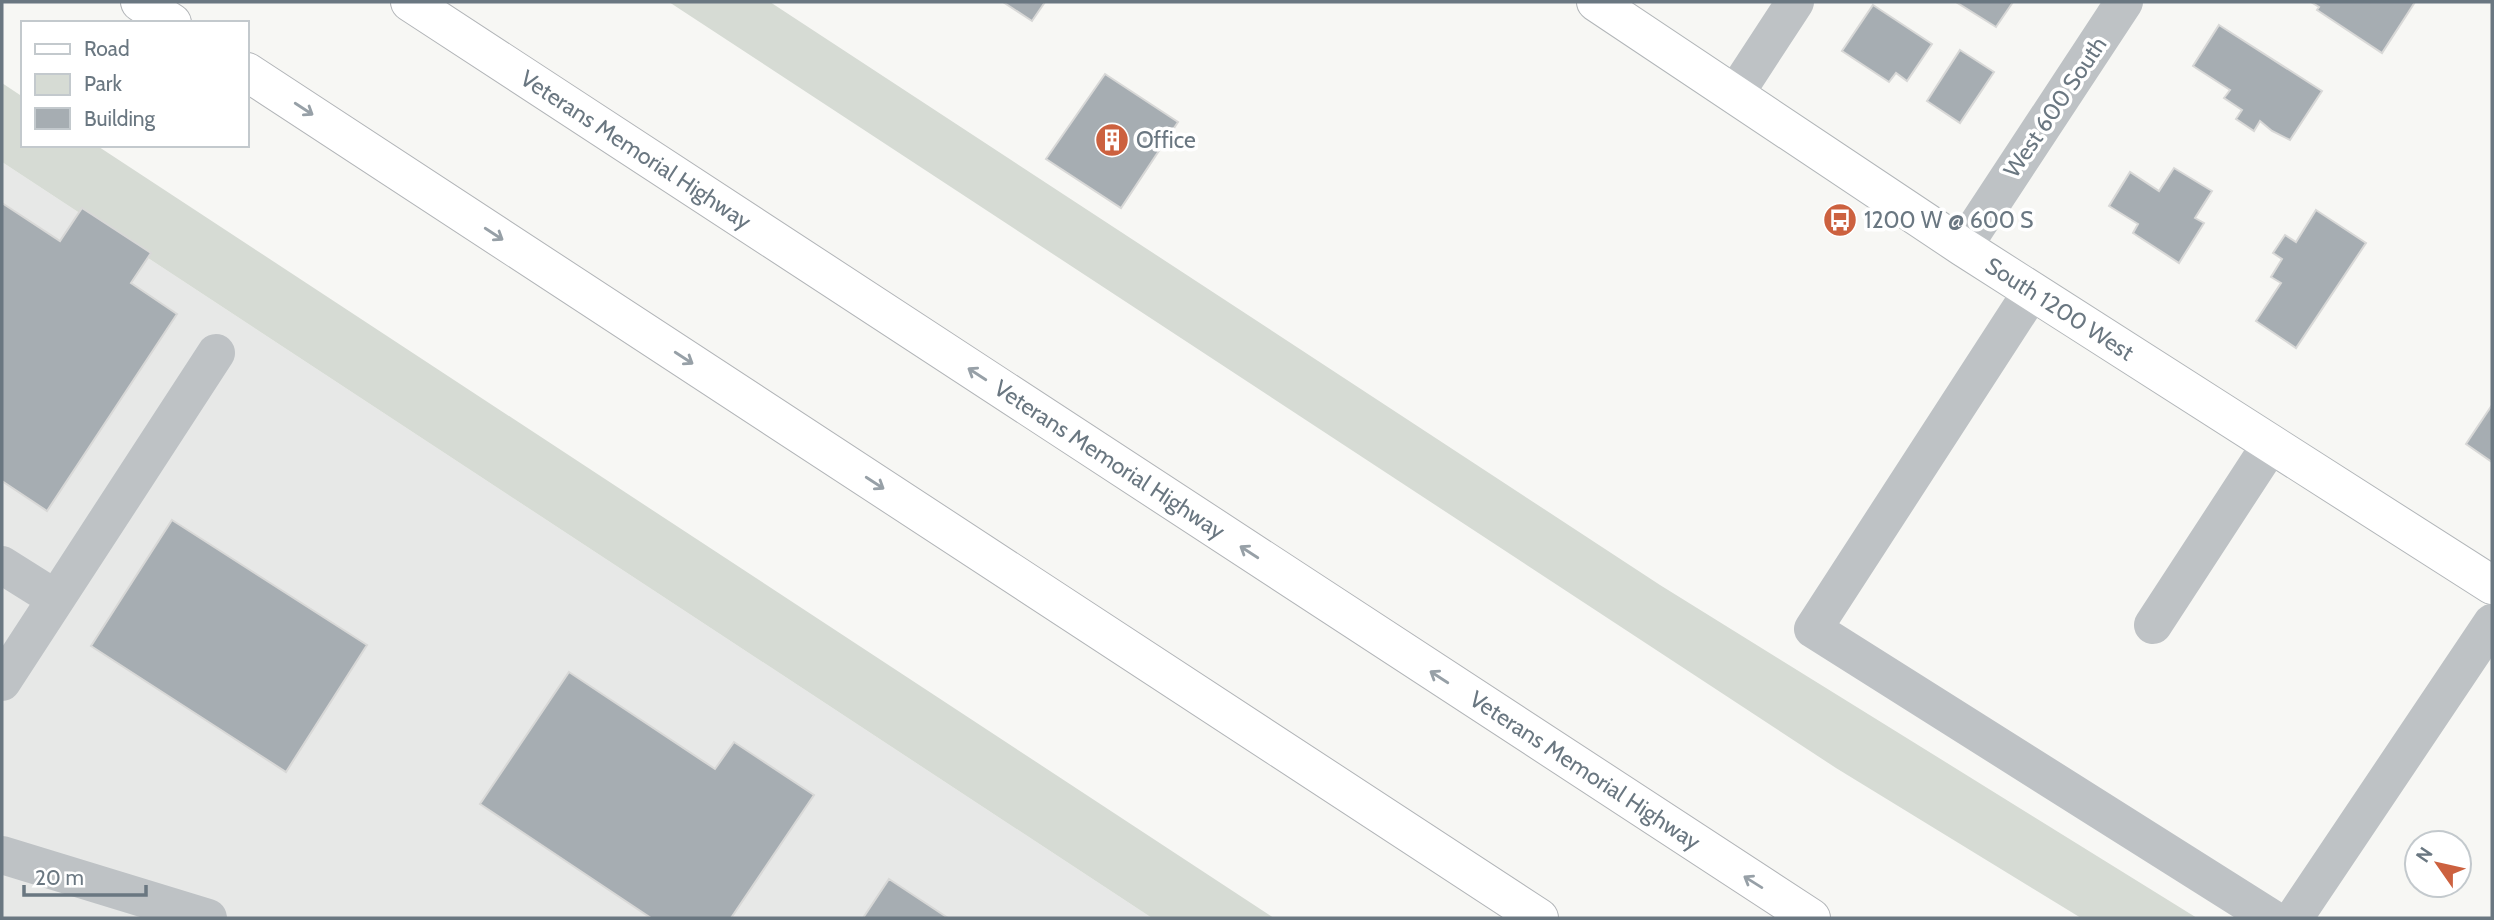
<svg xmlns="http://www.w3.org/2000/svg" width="2494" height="920" font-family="Cabin,sans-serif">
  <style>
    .built { fill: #e7e8e7 }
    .green { fill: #d6dbd4 }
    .building { fill: #a6adb2; stroke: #d8d8d7; stroke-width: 2 }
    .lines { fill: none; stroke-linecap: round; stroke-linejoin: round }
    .major-casing { stroke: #b2b6b9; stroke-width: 40 }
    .highway-casing { stroke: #b2b5b8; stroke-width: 40 }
    .minor { stroke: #bec2c5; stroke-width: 38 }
    .major { stroke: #fff; stroke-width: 38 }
    .highway { stroke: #fff; stroke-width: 38 }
    .oneway { stroke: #97a0a7 }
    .labels { text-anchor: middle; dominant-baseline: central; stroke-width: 7; stroke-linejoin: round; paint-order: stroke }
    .street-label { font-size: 23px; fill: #6a7781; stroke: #fff }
    .poi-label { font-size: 23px; fill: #6a7781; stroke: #fff; text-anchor: start }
  </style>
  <rect width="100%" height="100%" fill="#f7f7f4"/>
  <!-- built -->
  <path class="built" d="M 2,162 L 1152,918 L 2,918 Z"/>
  <!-- green -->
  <path class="green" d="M 669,2 L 770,2 L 1660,585 L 2197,918 L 2081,918 L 1836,768 Z
    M 2,83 L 23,97 L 23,145 L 96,145 L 1274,918 L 1152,918 L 2,162 Z"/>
  <!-- building -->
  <path class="building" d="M 1003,2 L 1045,2 L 1032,21 Z
    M 1956,2 L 2013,2 L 1996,27 Z
    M 2311,2 L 2415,2 L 2382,53 L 2317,10 L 2319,7 Z
    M 1873,5 L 1932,44 L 1907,81 L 1896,73 L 1889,82 L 1842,51 Z
    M 2219,25 L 2322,91 L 2290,140 L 2272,131 L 2260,121 L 2254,131 L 2236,119 L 2242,110 L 2224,98 L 2230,90 L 2193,66 Z
    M 1960,50 L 1994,72 L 1960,123 L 1927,101 Z
    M 1105,74 L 1178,122 L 1121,208 L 1046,159 Z
    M 2174,168 L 2212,191 L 2195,218 L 2204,223 L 2179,263 L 2133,233 L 2138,224 L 2109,206 L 2130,172 L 2159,191 Z
    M 2,203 L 60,241 L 82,208 L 151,253 L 131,283 L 177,314 L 47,511 L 2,481 Z
    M 2316,210 L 2366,243 L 2296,348 L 2256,321 L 2281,283 L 2271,277 L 2282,259 L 2273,253 L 2285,235 L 2296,242 Z
    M 2492,405 L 2492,462 L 2466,444 Z
    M 172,520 L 367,645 L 286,772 L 91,646 Z
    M 569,672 L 715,769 L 734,742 L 814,795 L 731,918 L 651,918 L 480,804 Z
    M 889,879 L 948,918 L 863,918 Z"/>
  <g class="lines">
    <!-- major casing -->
    <g class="major-casing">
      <g id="major">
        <path id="s1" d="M 1596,2 L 1963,247 L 2492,585"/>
      </g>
    </g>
    <!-- highway casing -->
    <g class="highway-casing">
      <g id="highway">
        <path d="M 140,2 L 172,23"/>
        <path id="s2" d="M 410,2 L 1811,918"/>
        <path d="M 247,72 L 1539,918"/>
      </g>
    </g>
    <!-- minor -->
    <path class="minor" d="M 1735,94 L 1795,2
      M 1963,247 L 2124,2
      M 2032,291 L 1813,629 L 2271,918
      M 2,565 L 56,599 L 2,682
      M 56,599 L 216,353
      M 2153,625 L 2271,444
      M 2,855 L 208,918
      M 2294,918 L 2492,623"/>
    <!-- major -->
    <use href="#major" class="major"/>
    <!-- highway -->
    <use href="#highway" class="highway"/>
  </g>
  <!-- one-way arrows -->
  <defs><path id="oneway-shaft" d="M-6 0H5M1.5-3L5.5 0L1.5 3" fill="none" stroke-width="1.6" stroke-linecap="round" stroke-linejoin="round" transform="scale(1.75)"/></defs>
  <g class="oneway">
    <use href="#oneway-shaft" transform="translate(304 109) rotate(33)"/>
    <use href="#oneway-shaft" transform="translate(494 234) rotate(33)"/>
    <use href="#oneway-shaft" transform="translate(684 358) rotate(33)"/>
    <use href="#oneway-shaft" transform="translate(977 374) rotate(-147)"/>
    <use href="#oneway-shaft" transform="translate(875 483) rotate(33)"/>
    <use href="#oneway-shaft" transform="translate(1249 552) rotate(-147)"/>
    <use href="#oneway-shaft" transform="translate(1439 677) rotate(-147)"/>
    <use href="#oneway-shaft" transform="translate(1753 882) rotate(-148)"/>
  </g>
  <!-- icons -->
  <defs>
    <g id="building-disc" transform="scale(1.75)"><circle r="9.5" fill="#cc613f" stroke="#fff"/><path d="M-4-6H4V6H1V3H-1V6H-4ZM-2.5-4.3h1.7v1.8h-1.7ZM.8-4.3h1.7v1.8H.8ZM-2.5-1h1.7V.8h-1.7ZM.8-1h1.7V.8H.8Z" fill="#fff"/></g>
    <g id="bus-disc" transform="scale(1.75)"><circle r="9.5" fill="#cc613f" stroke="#fff"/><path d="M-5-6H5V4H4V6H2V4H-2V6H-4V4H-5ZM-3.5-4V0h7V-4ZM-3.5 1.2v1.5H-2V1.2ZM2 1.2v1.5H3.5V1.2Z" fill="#fff"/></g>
  </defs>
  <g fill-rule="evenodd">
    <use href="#building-disc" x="1112" y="140"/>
    <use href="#bus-disc" x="1840" y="220"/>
  </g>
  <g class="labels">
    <!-- street labels -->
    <g class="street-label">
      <text transform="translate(2055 107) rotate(-56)">West 600 South</text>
      <text stroke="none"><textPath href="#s2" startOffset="270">Veterans Memorial Highway</textPath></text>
      <text stroke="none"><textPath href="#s1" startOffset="556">South 1200 West</textPath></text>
      <text stroke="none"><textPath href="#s2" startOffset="836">Veterans Memorial Highway</textPath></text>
      <text stroke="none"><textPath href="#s2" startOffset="1404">Veterans Memorial Highway</textPath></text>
    </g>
    <!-- poi labels -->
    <g class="poi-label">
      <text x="1136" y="140">Office</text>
      <text x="1864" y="220">1200 W @ 600 S</text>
    </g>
  </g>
  <!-- border -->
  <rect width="2494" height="920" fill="none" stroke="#6a7781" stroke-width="7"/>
  <!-- legend -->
  <rect x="21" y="21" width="228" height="126" fill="#ffffff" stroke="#c3c9cd" stroke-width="2"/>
  <rect x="35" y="44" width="35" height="10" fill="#ffffff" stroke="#c3c9cd" stroke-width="2"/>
  <text x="84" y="56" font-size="21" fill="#6a7781">Road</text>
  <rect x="35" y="74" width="35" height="21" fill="#d6dbd4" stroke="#c3c9cd" stroke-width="2"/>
  <text x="84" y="91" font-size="21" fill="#6a7781">Park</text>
  <rect x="35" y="108" width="35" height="21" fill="#a6adb2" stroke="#c3c9cd" stroke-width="2"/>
  <text x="84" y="126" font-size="21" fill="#6a7781">Building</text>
  <!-- north arrow -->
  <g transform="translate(2438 864) rotate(304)"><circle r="33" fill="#ffffff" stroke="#c3c9cd" stroke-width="2"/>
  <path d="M0-5L12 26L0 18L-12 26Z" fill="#cc613f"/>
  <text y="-10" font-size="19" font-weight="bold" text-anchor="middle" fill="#6a7781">N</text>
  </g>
  <!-- scale -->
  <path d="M24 885v10h122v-10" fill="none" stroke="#6a7781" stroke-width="3.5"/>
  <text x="35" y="885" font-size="21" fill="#6a7781" stroke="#ffffff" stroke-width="5" paint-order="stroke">20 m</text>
</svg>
